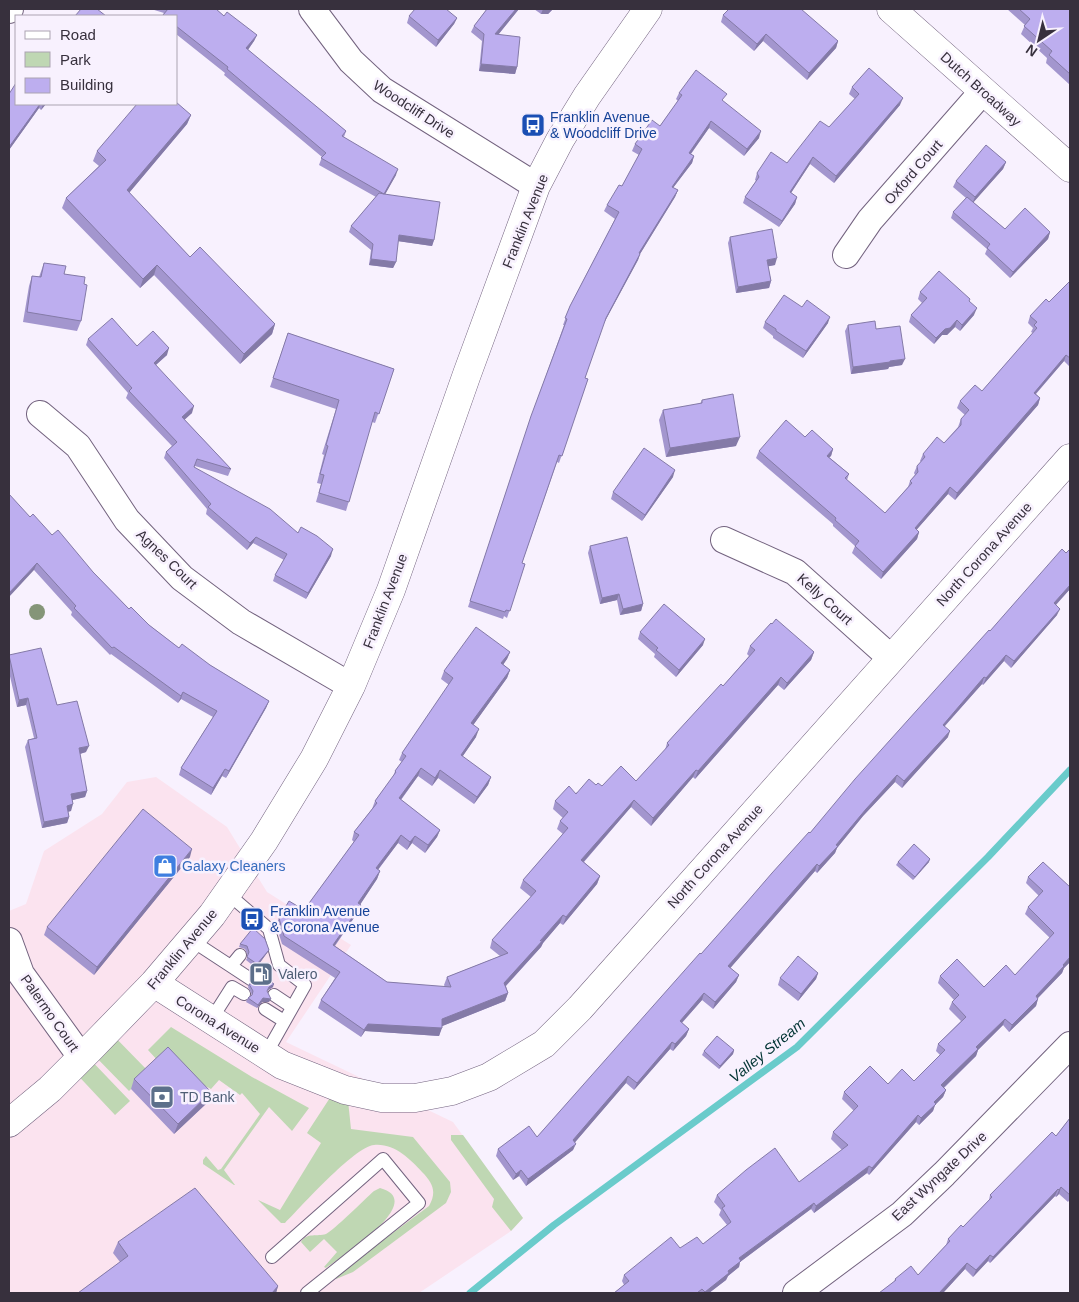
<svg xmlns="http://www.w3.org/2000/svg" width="1079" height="1302" font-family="Arial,sans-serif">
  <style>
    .commercial { fill: #fbe3ef }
    .green { fill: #bfd7b3 }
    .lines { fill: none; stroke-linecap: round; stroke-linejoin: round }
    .stream { stroke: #6acbcb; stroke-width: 7 }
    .lane-casing { stroke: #73637f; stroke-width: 14 }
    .street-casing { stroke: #73637f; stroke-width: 28 }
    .secondary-casing { stroke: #73637f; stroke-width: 29 }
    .lane { stroke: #fff; stroke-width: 12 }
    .street { stroke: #fff; stroke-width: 26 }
    .secondary { stroke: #fff; stroke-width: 28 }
    .tree { fill: #859578 }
    .wall { fill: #a396ce }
    .shaded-wall { fill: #847aa7 }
    .building { fill: #bdaeef; stroke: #847aa7 }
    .labels { text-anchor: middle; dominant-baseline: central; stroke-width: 5; stroke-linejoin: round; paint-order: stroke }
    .street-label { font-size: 14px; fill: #37303d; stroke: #f8f1fe }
    .transit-label { font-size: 14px; fill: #164399; stroke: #f8f1fe; text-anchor: start }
    .shop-label { font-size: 14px; fill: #366cbe; stroke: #f8f1fe; text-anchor: start }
    .service-label { font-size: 14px; fill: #4e5e75; stroke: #f8f1fe; text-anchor: start }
    .water-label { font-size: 15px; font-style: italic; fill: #023434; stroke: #f8f1fe }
  </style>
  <rect width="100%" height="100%" fill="#f8f1fe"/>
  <!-- commercial -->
  <path class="commercial" d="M 156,777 L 227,827 L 267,892 L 351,945 L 286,1042 L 453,1122 L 523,1218 L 511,1231 L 419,1293 L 9,1293 L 9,911 L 26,904 L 44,851 L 102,814 L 127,782 Z"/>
  <!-- green -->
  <path class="green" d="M 171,1027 L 252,1077 L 309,1108 L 292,1131 L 269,1107 L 224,1170 L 235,1185 L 234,1185 L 203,1164 L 203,1160 L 206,1156 L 218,1170 L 221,1169 L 260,1114 L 242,1093 L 240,1095 L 219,1080 L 211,1089 L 159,1062 L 148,1050 Z
    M 108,1030 L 149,1072 L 129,1091 L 89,1050 Z
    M 85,1054 L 130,1101 L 115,1115 L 71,1068 Z
    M 337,1087 L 347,1091 L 351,1129 L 413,1137 L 450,1182 L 451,1192 L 446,1203 L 353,1272 L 336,1279 L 335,1276 L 429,1206 C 437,1192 433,1183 422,1172 C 410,1159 394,1143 374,1145 C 354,1147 301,1207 285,1223 L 281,1223 L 258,1200 L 280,1210 L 321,1143 L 307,1133 Z
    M 451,1135 L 463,1135 L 523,1218 L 511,1231 L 492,1207 L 494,1199 L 451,1140 Z
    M 380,1188 C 429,1201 340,1258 326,1268 L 324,1267 L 337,1252 L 324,1239 L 310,1252 L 301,1242 C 307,1232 317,1237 326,1234 C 333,1231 366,1198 374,1191 Z"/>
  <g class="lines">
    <!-- stream -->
    <path class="stream" d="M 470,1293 L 554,1225 L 797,1047 L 988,857 L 1070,770"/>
    <!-- lane casing -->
    <g class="lane-casing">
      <path id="lane" d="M 227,893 L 269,929 L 279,965 L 305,985 L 266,1054
        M 191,940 L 252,980
        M 231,966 L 240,955
        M 274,995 L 292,1007
        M 265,1009 L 284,1021
        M 211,1020 L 232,987 L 244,994
        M 272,1257 L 383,1159 L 419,1203 L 307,1293"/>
    </g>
    <!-- street casing -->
    <g class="street-casing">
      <path id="street" d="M 312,9 L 351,61 L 382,90 L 536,186
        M 9,10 L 10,9
        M 846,255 L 870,220 L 983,91
        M 40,414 L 78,446 L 127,520 L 182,578 L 241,622 L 351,686
        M 724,540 L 795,572 L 891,658
        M 9,941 L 21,974 L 81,1057
        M 796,1293 L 902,1214 L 944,1174 L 1070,1045"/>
    </g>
    <!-- secondary casing -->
    <g class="secondary-casing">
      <path id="secondary" d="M 891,9 L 1070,168
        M 154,983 L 282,1065 L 345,1090 L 382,1098 L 415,1098 L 452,1091 L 489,1077 L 544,1044 L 580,1008 L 1070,458
        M 9,1123 L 50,1089 L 89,1050 L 154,983 L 212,915 L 264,841 L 314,759 L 351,686 L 391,590 L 467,374 L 536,186 L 560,140 L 587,96 L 648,9"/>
    </g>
    <!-- lane -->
    <use href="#lane" class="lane"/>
    <!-- street -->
    <use href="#street" class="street"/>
    <!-- secondary -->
    <use href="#secondary" class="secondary"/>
  </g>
  <!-- trees -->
  <circle class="tree" cx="37" cy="612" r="8"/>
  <!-- wall -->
  <path class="wall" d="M 151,9 L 216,9 L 224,16 L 257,35 L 254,41 L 248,50 L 346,131 L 344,137 L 396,175 L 385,194 L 434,240 L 432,246 L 398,241 L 396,262 L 393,268 L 369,265 L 371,250 L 349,232 L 351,226 L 376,197 L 319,165 L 322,157 L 224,75 L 225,73 L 176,34 L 176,16 L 162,16 L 164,13 Z
    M 487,9 L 519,9 L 498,35 L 517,67 L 515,74 L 479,71 L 482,41 L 471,32 L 474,26 Z
    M 534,9 L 553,9 L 548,14 L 541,14 Z
    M 1007,9 L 1069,9 L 1070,10 L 1070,85 L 1046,63 L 1047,58 L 1021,34 L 1025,25 Z
    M 723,15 L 838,41 L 836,48 L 807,80 L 763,41 L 754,51 L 721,22 Z
    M 409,16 L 457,18 L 454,24 L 436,47 L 407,23 Z
    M 852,87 L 900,105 L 834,183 L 810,164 L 791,193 L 797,197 L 795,204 L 779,227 L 743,203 L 745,197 L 756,181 L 755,180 L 757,173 L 787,163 L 829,127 L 855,99 L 849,94 Z
    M 679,93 L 724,102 L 759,138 L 744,156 L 709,128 L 691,154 L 694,156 L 692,163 L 673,188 L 678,190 L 675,197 L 640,254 L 638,260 L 603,324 L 585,378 L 588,379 L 559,463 L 557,462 L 522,563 L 525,564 L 507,618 L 504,616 L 503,619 L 468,607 L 529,423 L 564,325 L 563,325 L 570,306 L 615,219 L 604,211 L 607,205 L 622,186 L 639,155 L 632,151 L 635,144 L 660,126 L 678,101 L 676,99 Z
    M 9,94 L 16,104 L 46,104 L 41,110 L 39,108 L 9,150 Z
    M 191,115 L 187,124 L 129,193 L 190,257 L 275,324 L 272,334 L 240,364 L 154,275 L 140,288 L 62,208 L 66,198 L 99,166 L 93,161 L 97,151 Z
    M 1006,162 L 1003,169 L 973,202 L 1005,229 L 1050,232 L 1048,239 L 1010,278 L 985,254 L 987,249 L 951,218 L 953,212 L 966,198 L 953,187 L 956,181 Z
    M 730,237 L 775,265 L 768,266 L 771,281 L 769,288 L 736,293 L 728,243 Z
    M 44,263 L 84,284 L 81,321 L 77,331 L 23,322 L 29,286 L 32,276 L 39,277 Z
    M 1070,281 L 1070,367 L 1064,361 L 1036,394 L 1040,398 L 1038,405 L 955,500 L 948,494 L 916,530 L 919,532 L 917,539 L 881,579 L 852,553 L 855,546 L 833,526 L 833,524 L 756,458 L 759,451 L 805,437 L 833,449 L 831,456 L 829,457 L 849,474 L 847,480 L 885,513 L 908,487 L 910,481 L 915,475 L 914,473 L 917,466 L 921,462 L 920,461 L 923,454 L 944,443 L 958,427 L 961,419 L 965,415 L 957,408 L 960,401 L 982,391 L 1033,333 L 1031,332 L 1033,328 L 1028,323 L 1030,316 L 1049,302 Z
    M 920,292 L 969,301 L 974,315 L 960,331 L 955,327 L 947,335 L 942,335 L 934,344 L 909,322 L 911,315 L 922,303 L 918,299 Z
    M 802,307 L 828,323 L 803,358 L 773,338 L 773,336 L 763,328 L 765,322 Z
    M 848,325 L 876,329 L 902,365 L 889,367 L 888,369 L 851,374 L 845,331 Z
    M 288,333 L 394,369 L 375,423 L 372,422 L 346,511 L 316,502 L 321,484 L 317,483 L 324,455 L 322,454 L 336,409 L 270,387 Z
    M 88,339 L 137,346 L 167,355 L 156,365 L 192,413 L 184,419 L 231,469 L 228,476 L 195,466 L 194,467 L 298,533 L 331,556 L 306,599 L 273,581 L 275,575 L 284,560 L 253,543 L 247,550 L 206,514 L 207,509 L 164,458 L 166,452 L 172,446 L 126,398 L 128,393 L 86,345 Z
    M 702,400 L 736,446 L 666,457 L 659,420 L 663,410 L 700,404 Z
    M 673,477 L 642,521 L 611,499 L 613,492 Z
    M 30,517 L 52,535 L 93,572 L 129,609 L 149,625 L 179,648 L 210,665 L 269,701 L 266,708 L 226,778 L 222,776 L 211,795 L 179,775 L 181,768 L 213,717 L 181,699 L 178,703 L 111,654 L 110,655 L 71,615 L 72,612 L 34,570 Z
    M 590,546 L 643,604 L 641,611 L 620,615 L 617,600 L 600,604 L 588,553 Z
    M 1070,549 L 1070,589 L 1056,605 L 1057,615 L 1011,668 L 1004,661 L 983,685 L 982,684 L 945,726 L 948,737 L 902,788 L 895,782 L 863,816 L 837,848 L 835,853 L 817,873 L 815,871 L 730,968 L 739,975 L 736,982 L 713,1009 L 702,1000 L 682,1023 L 689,1029 L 686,1036 L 673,1051 L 670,1049 L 634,1090 L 626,1083 L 575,1142 L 573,1150 L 526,1186 L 519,1176 L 513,1180 L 496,1156 L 498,1149 L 537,1137 L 701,954 L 810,833 L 990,631 Z
    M 640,632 L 703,645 L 676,677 L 654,657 L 655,654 L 638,639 Z
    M 750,646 L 814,652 L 811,660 L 784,690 L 778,685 L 695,779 L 693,777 L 651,826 L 631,807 L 584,862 L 600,876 L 597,884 L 563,925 L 560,923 L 543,943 L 541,947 L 506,986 L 508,993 L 505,1001 L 442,1026 L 439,1036 L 365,1031 L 361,1037 L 318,1008 L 321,1000 L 335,978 L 282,944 L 276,925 L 279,918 L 304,910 L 354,842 L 352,840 L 354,832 L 372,809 L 375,801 L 393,777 L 395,771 L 402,762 L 399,760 L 402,753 L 449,685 L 441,679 L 444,671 L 510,652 L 507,659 L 503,664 L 510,670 L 507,678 L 473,725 L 476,737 L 462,757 L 491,777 L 488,785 L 474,804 L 438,778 L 432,786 L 418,776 L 401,800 L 440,830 L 437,837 L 425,853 L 412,843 L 407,850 L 398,843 L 378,870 L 380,871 L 377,879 L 360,904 L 358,912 L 335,946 L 387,982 L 445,987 L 444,985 L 447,977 L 500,956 L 490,948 L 492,940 L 531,897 L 520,888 L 523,880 L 563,834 L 557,829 L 560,821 L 563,818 L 553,809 L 555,801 L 596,785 L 602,786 L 636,781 L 665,750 L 667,743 L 723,686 L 749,656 L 747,654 Z
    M 9,655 L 57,705 L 86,752 L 80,754 L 87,791 L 85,797 L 72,800 L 71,811 L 68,812 L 69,817 L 67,823 L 42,828 L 25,747 L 28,740 L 34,738 L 26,705 L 17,707 L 9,672 Z
    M 190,857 L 94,975 L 44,935 L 47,927 Z
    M 898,862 L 929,862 L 913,880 L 896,865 Z
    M 1028,877 L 1070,887 L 1070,962 L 1064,968 L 1062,973 L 1038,998 L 1036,1006 L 1009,1032 L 1003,1025 L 978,1050 L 976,1056 L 944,1088 L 946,1090 L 943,1097 L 935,1105 L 933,1111 L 919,1125 L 916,1122 L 869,1175 L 867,1173 L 814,1213 L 811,1209 L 740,1262 L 739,1267 L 728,1276 L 726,1280 L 709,1293 L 614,1293 L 624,1285 L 622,1281 L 624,1275 L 680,1248 L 703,1244 L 727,1225 L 719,1215 L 721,1210 L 714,1202 L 717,1195 L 799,1182 L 842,1150 L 831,1139 L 833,1132 L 854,1111 L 842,1099 L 844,1092 L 888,1084 L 914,1081 L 940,1055 L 936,1051 L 938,1044 L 961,1021 L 949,1009 L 952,1002 L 954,1000 L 938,983 L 940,976 L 984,987 L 1015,975 L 1050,938 L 1025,914 L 1028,907 L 1039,896 L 1026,883 Z
    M 240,944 L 269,950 L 267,953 L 256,968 L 246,960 L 248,956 L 245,949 L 239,947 Z
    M 818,973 L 816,979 L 798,1001 L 778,985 L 780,978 Z
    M 261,975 L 273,987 L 267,991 L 269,1002 L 262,1002 L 257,1008 L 246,1002 L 248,998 L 252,995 L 248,987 L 249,984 L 257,984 L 259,981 Z
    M 734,1050 L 733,1054 L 719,1069 L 702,1055 L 704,1051 Z
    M 134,1079 L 208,1102 L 174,1134 L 131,1089 Z
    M 1070,1118 L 1070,1199 L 1068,1202 L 1059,1194 L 1056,1197 L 1055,1196 L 990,1263 L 988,1261 L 973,1277 L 965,1269 L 943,1293 L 879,1293 L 894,1282 L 895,1279 L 918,1275 L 946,1245 L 948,1239 L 963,1227 L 989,1200 L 990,1195 L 1056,1136 Z
    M 118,1242 L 278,1286 L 276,1293 L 78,1293 L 120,1262 L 113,1253 Z"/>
  <!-- shaded-wall -->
  <path class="shaded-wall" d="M 516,9 L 519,9 L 493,41 L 495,34 Z
    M 543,9 L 553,9 L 548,14 L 541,14 Z
    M 457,18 L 454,24 L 436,47 L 438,40 Z
    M 766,34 L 763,41 L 754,51 L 757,44 Z
    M 257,35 L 254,41 L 244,55 L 246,48 Z
    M 838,41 L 836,48 L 807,80 L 809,73 Z
    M 481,64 L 517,67 L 515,74 L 479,71 Z
    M 903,98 L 900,105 L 834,183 L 836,176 Z
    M 40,104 L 39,108 L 9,150 L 9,147 Z
    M 43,104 L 46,104 L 41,110 Z
    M 191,115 L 187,124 L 123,200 L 127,190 Z
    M 711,121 L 709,128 L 687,159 L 689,153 Z
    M 761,131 L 759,138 L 744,156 L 747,149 Z
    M 694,156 L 692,163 L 669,193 L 672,187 Z
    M 813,157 L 810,164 L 787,199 L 790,192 Z
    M 1006,162 L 1003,169 L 972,204 L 975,197 Z
    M 398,169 L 396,175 L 382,200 L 384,194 Z
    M 678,190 L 675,197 L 640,254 L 638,260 L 603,325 L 606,318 L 639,253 Z
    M 797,197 L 795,204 L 779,227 L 782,221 Z
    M 1050,232 L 1048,239 L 1010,278 L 1013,272 Z
    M 399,235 L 434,240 L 432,246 L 397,241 Z
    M 777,258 L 775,265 L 765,267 L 767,260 Z
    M 371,259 L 396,262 L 393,268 L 369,265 Z
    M 157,265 L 154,275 L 140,288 L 143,279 Z
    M 771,281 L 769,288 L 736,293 L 738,287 Z
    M 977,308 L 974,315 L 960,331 L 962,325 Z
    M 830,317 L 828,323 L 803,358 L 806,351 Z
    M 957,320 L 955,327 L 947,335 L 942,335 L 934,344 L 936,338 L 945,329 Z
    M 275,324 L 272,334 L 240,364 L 244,354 Z
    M 169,348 L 167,355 L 151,369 L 154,363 Z
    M 1066,355 L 1064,361 L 1031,399 L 1034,393 Z
    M 905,359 L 902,365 L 889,367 L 888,369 L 851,374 L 853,367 Z
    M 1040,398 L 1038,405 L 955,500 L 957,493 Z
    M 194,406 L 192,413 L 180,424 L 182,417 Z
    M 740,437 L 736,446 L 666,457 L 670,448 Z
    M 833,449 L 831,456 L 824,462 L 827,456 Z
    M 675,470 L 673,477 L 642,521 L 645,515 Z
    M 950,487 L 948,494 L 912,535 L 915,528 Z
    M 919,532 L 917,539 L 881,579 L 883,572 Z
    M 256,537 L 253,543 L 247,550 L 250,543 Z
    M 333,549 L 331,556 L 306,599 L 308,593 Z
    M 37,563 L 34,570 L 9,597 L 9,593 Z
    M 1070,585 L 1070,589 L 1051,610 L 1054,603 Z
    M 619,594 L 617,600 L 600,604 L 602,598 Z
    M 643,604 L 641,611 L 620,615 L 623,609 Z
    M 1060,609 L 1057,615 L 1011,668 L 1014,661 Z
    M 705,639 L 703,645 L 676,677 L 679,670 Z
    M 510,652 L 507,659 L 499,671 L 501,663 Z
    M 814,652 L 811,660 L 784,690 L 787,683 Z
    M 1006,655 L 1004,661 L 983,685 L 986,678 Z
    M 510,670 L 507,678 L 469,731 L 471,723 Z
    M 781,677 L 778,685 L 695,779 L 698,771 Z
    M 984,677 L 982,684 L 940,731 L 943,725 Z
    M 183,692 L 181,699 L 178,703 L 181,696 Z
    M 28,698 L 26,705 L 17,707 L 19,700 Z
    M 269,701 L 266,708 L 226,778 L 229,771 Z
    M 479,729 L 476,737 L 458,763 L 461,755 Z
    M 950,731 L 948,737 L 902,788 L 904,781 Z
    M 89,746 L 86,752 L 76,755 L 79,748 Z
    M 421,768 L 418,776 L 396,806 L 399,798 Z
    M 225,769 L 222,776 L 211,795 L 213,788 Z
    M 440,770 L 438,778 L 432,786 L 435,778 Z
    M 696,770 L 693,777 L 651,826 L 653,818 Z
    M 897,775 L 895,782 L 863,816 L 837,848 L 835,853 L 817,873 L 819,866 L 836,845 L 866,809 Z
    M 491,777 L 488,785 L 474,804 L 477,797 Z
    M 87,791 L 85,797 L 69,801 L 71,794 Z
    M 634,800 L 631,807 L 579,867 L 581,860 Z
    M 73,804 L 71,811 L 65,812 L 67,806 Z
    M 69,817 L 67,823 L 42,828 L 44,822 Z
    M 440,830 L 437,837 L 425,853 L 428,845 Z
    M 401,835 L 398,843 L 373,876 L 376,868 Z
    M 415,836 L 412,843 L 407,850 L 410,842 Z
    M 192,849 L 190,857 L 94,975 L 97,967 Z
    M 930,859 L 929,862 L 913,880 L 915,877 Z
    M 817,864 L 815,871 L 726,973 L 728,966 Z
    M 380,871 L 377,879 L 356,911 L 358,903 Z
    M 600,876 L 597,884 L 563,925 L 566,917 Z
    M 361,905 L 358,912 L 330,952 L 333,945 Z
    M 563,915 L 560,923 L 543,943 L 541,947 L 501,991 L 504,983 Z
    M 269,950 L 267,953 L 256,968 L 257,964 Z
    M 1070,957 L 1070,962 L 1064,968 L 1062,973 L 1033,1003 L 1036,996 Z
    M 818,973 L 816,979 L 798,1001 L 801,994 Z
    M 739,975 L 736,982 L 713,1009 L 715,1002 Z
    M 274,984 L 273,987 L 268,990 L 269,987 Z
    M 508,993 L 505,1001 L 440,1027 L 442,1019 Z
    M 704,993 L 702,1000 L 677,1028 L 680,1021 Z
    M 263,998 L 271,999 L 269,1002 L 262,1002 L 257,1008 L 258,1005 Z
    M 1038,999 L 1036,1006 L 1009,1032 L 1012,1025 Z
    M 1005,1019 L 1003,1025 L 978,1050 L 976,1056 L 939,1092 L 941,1085 L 976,1047 Z
    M 368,1024 L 442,1028 L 439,1036 L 365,1031 L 361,1037 L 364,1030 Z
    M 689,1029 L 686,1036 L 673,1051 L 675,1044 Z
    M 672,1042 L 670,1049 L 634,1090 L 637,1083 Z
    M 734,1050 L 733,1054 L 719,1069 L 720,1066 Z
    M 628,1076 L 626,1083 L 571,1147 L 573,1140 Z
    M 946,1090 L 943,1097 L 935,1105 L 933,1111 L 919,1125 L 921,1118 L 934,1102 Z
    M 211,1092 L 208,1102 L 174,1134 L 178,1124 Z
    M 918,1115 L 916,1122 L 869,1175 L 872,1168 Z
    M 576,1144 L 573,1150 L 526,1186 L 528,1179 Z
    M 869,1166 L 867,1173 L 814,1213 L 816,1206 Z
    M 521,1170 L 519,1176 L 513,1180 L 516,1174 Z
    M 1061,1187 L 1059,1194 L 1056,1197 L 1059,1190 Z
    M 1058,1189 L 1055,1196 L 990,1263 L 993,1257 Z
    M 814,1203 L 811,1209 L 740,1262 L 739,1267 L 728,1276 L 726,1280 L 709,1293 L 704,1293 L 705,1292 L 728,1271 L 739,1258 Z
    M 990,1255 L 988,1261 L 973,1277 L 976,1270 Z
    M 967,1263 L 965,1269 L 943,1293 L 939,1293 Z
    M 278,1286 L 276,1293 L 272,1293 Z"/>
  <!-- building -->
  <path class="building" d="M 81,9 L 97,9 L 106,16 L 75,16 Z
    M 168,9 L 216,9 L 224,16 L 227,12 L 257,35 L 246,48 L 346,131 L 342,136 L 398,169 L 384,194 L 440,202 L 434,240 L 399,235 L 396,262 L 371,259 L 373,244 L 351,226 L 379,193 L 384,194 L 321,158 L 326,153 L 227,69 L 228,67 L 176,26 L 176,16 L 164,16 L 163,15 Z
    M 415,9 L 446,9 L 457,18 L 438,40 L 409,16 Z
    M 487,9 L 516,9 L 495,34 L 520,37 L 517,67 L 481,64 L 484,34 L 474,26 Z
    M 729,9 L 801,9 L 838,41 L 809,73 L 766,34 L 757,44 L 723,15 Z
    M 1019,9 L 1069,9 L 1070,10 L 1070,74 L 1049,55 L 1052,51 L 1024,26 L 1030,19 Z
    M 869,68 L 903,98 L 836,176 L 813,157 L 790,192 L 797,197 L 782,221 L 745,197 L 759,177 L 757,173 L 771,152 L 787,163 L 820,121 L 829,127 L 859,94 L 852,87 Z
    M 696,70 L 727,94 L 722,100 L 761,131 L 747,149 L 711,121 L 689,153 L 694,156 L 672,187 L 678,190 L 639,253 L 640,254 L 606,318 L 585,378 L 588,379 L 562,456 L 559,455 L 522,563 L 525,564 L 510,611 L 506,610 L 505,612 L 470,601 L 531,416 L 567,319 L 565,318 L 570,306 L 619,212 L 607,205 L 619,185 L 622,186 L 642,149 L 635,144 L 652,120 L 660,126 L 682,95 L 679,93 Z
    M 16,83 L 16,104 L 40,104 L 9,147 L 9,94 Z
    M 176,102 L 191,115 L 127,190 L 190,257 L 200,247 L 275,324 L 244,354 L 157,265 L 143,279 L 66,198 L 106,160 L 97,151 L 137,104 L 176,104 Z
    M 986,145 L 1006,162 L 975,197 L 956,181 Z
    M 967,197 L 1005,229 L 1025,208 L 1050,232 L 1013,272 L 987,248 L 990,244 L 953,212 Z
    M 772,229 L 777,258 L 767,260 L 771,281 L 738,287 L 730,237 Z
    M 44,263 L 66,266 L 64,274 L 85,277 L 84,284 L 87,285 L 81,321 L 27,312 L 32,276 L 41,277 Z
    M 939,271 L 970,299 L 969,301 L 977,308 L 962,325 L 957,320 L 950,328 L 945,329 L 936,338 L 911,315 L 927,298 L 920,292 Z
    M 1070,281 L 1070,358 L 1066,355 L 1034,393 L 1040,398 L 957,493 L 950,487 L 915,528 L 919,532 L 883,572 L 855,546 L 859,541 L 835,520 L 836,518 L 759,451 L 786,420 L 805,437 L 812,430 L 833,449 L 827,456 L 849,474 L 845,478 L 885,513 L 912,483 L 910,481 L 918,472 L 917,466 L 925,457 L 923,454 L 937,437 L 944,443 L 961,425 L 961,419 L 969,410 L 960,401 L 975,385 L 982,391 L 1037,328 L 1034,325 L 1037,322 L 1030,316 L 1046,299 L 1049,302 Z
    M 784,295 L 802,307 L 807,300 L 830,317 L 806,351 L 776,331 L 776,329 L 765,322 Z
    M 112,318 L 137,346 L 153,331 L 169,348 L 154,363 L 194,406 L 182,417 L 231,469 L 197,459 L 194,467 L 270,509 L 298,533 L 301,527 L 317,536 L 333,549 L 308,593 L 275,575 L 287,554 L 256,537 L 250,543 L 208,507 L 211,504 L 166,452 L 177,442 L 129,391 L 132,388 L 88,339 Z
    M 875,321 L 876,329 L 900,326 L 905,359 L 890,361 L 890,362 L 853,367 L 848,325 Z
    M 288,333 L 394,369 L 379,414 L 375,412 L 349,502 L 319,493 L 324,475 L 320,474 L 328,446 L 326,445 L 339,400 L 273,378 Z
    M 733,394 L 740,437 L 670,448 L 663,410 L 702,403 L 702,400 Z
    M 644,448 L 675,470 L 645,515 L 613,492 Z
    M 9,494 L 30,517 L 33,514 L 52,535 L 58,530 L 93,572 L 129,609 L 131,607 L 149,625 L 179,648 L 182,644 L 210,665 L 269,701 L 229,771 L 225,769 L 213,788 L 181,768 L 217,711 L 183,692 L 181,696 L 114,647 L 112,648 L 74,608 L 76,606 L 37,563 L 9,593 Z
    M 627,537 L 643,604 L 623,609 L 619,594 L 602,598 L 590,546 Z
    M 1062,549 L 1066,553 L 1070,549 L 1070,585 L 1054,603 L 1060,609 L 1014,661 L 1006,655 L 986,678 L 984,677 L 943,725 L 950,731 L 904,781 L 897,775 L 866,809 L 836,845 L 838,846 L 819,866 L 817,864 L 728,966 L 739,975 L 715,1002 L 704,993 L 680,1021 L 689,1029 L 675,1044 L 672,1042 L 637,1083 L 628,1076 L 573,1140 L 576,1144 L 528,1179 L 521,1170 L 516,1174 L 498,1149 L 529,1126 L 537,1137 L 700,953 L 701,954 L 747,902 L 772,873 L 809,832 L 810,833 L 855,779 L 953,670 L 989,630 L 990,631 Z
    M 664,604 L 705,639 L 679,670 L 656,650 L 658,648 L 640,632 Z
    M 776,619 L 814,652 L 787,683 L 781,677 L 698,771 L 696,770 L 653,818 L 634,800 L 581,860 L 600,876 L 566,917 L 563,915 L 540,941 L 544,939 L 504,983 L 508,993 L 442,1019 L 442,1028 L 368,1024 L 364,1030 L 321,1000 L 340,972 L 284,936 L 279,918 L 289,901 L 304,910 L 359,835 L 354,832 L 377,803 L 375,801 L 396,772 L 395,771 L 406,756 L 402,753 L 453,678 L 444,671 L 476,627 L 510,652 L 501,663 L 510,670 L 471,723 L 479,729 L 461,755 L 491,777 L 477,797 L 440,770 L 435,778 L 421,768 L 399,798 L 440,830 L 428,845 L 415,836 L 410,842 L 401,835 L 376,868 L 380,871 L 358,903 L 361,905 L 333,945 L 387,982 L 451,987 L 447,977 L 508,953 L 492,940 L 536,891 L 523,880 L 568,828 L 560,821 L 568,812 L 555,801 L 569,786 L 576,794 L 589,779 L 596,785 L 598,783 L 602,786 L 621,766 L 636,781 L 669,745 L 667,743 L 676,733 L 721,684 L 723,686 L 755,650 L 750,646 L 771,623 L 772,624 Z
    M 41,648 L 57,705 L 77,701 L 89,746 L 79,748 L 87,791 L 71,794 L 73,804 L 67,806 L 69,817 L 44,822 L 28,740 L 37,738 L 28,698 L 19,700 L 9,655 Z
    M 143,809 L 192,849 L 97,967 L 47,927 Z
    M 914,844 L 930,859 L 915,877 L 898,862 Z
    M 1043,862 L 1070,887 L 1070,957 L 1063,965 L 1064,966 L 1036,996 L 1038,999 L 1012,1025 L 1005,1019 L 976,1047 L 978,1049 L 941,1085 L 946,1090 L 934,1102 L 936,1104 L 921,1118 L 918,1115 L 872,1168 L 869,1166 L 816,1206 L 814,1203 L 739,1258 L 741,1261 L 728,1271 L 729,1273 L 705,1292 L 702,1289 L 697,1293 L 614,1293 L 629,1281 L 624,1275 L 671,1237 L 680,1248 L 697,1237 L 703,1244 L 731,1222 L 722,1208 L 725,1206 L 717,1195 L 746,1170 L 775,1148 L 799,1182 L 848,1145 L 833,1132 L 858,1106 L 844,1092 L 870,1066 L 888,1084 L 902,1069 L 914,1081 L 945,1050 L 938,1044 L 966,1017 L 952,1002 L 959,995 L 940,976 L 957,959 L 984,987 L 1006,965 L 1015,975 L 1054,933 L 1028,907 L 1043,891 L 1028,877 Z
    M 253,928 L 265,939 L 269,950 L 257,964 L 247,957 L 249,952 L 247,946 L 240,944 Z
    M 798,956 L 818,973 L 801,994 L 780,978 Z
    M 261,975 L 274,984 L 269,987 L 267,991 L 271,999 L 263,998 L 258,1005 L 248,998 L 252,995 L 253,991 L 249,984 L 257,984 L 260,981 Z
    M 717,1036 L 734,1050 L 720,1066 L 704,1051 Z
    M 168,1047 L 211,1092 L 178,1124 L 134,1079 Z
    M 1070,1118 L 1070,1195 L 1061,1187 L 1059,1190 L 1058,1189 L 993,1257 L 990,1255 L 976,1270 L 967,1263 L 939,1293 L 879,1293 L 896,1280 L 895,1279 L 911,1266 L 918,1275 L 950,1241 L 948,1239 L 961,1225 L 963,1227 L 992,1197 L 990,1195 L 1052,1132 L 1056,1136 Z
    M 195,1188 L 278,1286 L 272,1293 L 78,1293 L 128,1256 L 118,1242 Z"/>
  <!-- icons -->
  <defs>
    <g id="bus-square" transform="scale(1.25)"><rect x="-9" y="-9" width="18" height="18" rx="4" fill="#1a4fb4" stroke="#f8f1fe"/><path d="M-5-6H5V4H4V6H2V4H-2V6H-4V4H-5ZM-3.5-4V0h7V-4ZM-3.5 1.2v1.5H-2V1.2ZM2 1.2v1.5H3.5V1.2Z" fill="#fff"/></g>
    <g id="shop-square" transform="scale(1.25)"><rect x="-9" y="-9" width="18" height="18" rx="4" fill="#3f7fe0" stroke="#f8f1fe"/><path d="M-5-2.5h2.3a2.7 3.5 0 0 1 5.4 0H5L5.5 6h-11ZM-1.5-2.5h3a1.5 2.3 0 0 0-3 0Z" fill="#fff"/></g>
    <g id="fuel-square" transform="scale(1.25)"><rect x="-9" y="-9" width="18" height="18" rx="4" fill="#5c6f8a" stroke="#f8f1fe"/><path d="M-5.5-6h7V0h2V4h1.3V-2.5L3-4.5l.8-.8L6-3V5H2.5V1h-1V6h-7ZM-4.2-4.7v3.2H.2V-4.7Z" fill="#fff"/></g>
    <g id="bank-square" transform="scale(1.25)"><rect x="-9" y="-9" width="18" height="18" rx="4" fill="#5c6f8a" stroke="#f8f1fe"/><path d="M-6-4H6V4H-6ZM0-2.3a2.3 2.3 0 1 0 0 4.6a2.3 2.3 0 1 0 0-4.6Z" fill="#fff"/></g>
  </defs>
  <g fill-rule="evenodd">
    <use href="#bus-square" x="533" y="125"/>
    <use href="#shop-square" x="165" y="866"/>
    <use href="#bus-square" x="252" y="919"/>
    <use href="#fuel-square" x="261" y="974"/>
    <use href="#bank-square" x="162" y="1097"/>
  </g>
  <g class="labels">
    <!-- street labels -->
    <g class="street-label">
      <text transform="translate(981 89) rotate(42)">Dutch Broadway</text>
      <text transform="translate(414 109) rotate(33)">Woodcliff Drive</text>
      <text transform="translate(913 172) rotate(-49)">Oxford Court</text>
      <text transform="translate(525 221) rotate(-68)">Franklin Avenue</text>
      <text transform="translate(984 554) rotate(-48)">North Corona Avenue</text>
      <text transform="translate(167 559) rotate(44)">Agnes Court</text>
      <text transform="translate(825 599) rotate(42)">Kelly Court</text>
      <text transform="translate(385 601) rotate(-69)">Franklin Avenue</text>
      <text transform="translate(715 856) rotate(-48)">North Corona Avenue</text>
      <text transform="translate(182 949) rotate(-50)">Franklin Avenue</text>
      <text transform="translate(50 1013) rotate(55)">Palermo Court</text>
      <text transform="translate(218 1024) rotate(32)">Corona Avenue</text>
      <text transform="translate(939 1176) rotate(-43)">East Wyngate Drive</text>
    </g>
    <!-- transit labels -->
    <g class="transit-label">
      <text x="550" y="117">Franklin Avenue<tspan x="550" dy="16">&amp; Woodcliff Drive</tspan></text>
      <text x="270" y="911">Franklin Avenue<tspan x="270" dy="16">&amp; Corona Avenue</tspan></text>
    </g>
    <!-- shop labels -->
    <g class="shop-label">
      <text x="182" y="866">Galaxy Cleaners</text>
    </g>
    <!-- service labels -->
    <g class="service-label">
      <text x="278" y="974">Valero</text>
      <text x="180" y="1097">TD Bank</text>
    </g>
    <!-- water labels -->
    <g class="water-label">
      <text transform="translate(767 1050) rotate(-39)">Valley Stream</text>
    </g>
  </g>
  <!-- border -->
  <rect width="1079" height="1302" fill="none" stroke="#37303d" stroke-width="20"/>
  <!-- legend -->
  <rect x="15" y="15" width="162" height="90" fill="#f8f1fe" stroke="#aba4b1"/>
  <rect x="25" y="31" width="25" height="8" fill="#ffffff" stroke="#aba4b1"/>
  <text x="60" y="40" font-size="15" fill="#37303d">Road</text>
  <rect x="25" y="52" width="25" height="15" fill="#bfd7b3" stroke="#aba4b1"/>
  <text x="60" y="65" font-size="15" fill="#37303d">Park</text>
  <rect x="25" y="78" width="25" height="15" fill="#bdaeef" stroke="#aba4b1"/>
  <text x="60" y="90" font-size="15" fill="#37303d">Building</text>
  <!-- north arrow -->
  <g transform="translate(1039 40) rotate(215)" stroke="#f8f1fe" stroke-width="4" paint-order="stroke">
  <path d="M0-4L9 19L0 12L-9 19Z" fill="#37303d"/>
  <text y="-8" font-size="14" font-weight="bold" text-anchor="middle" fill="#37303d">N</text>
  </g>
</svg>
